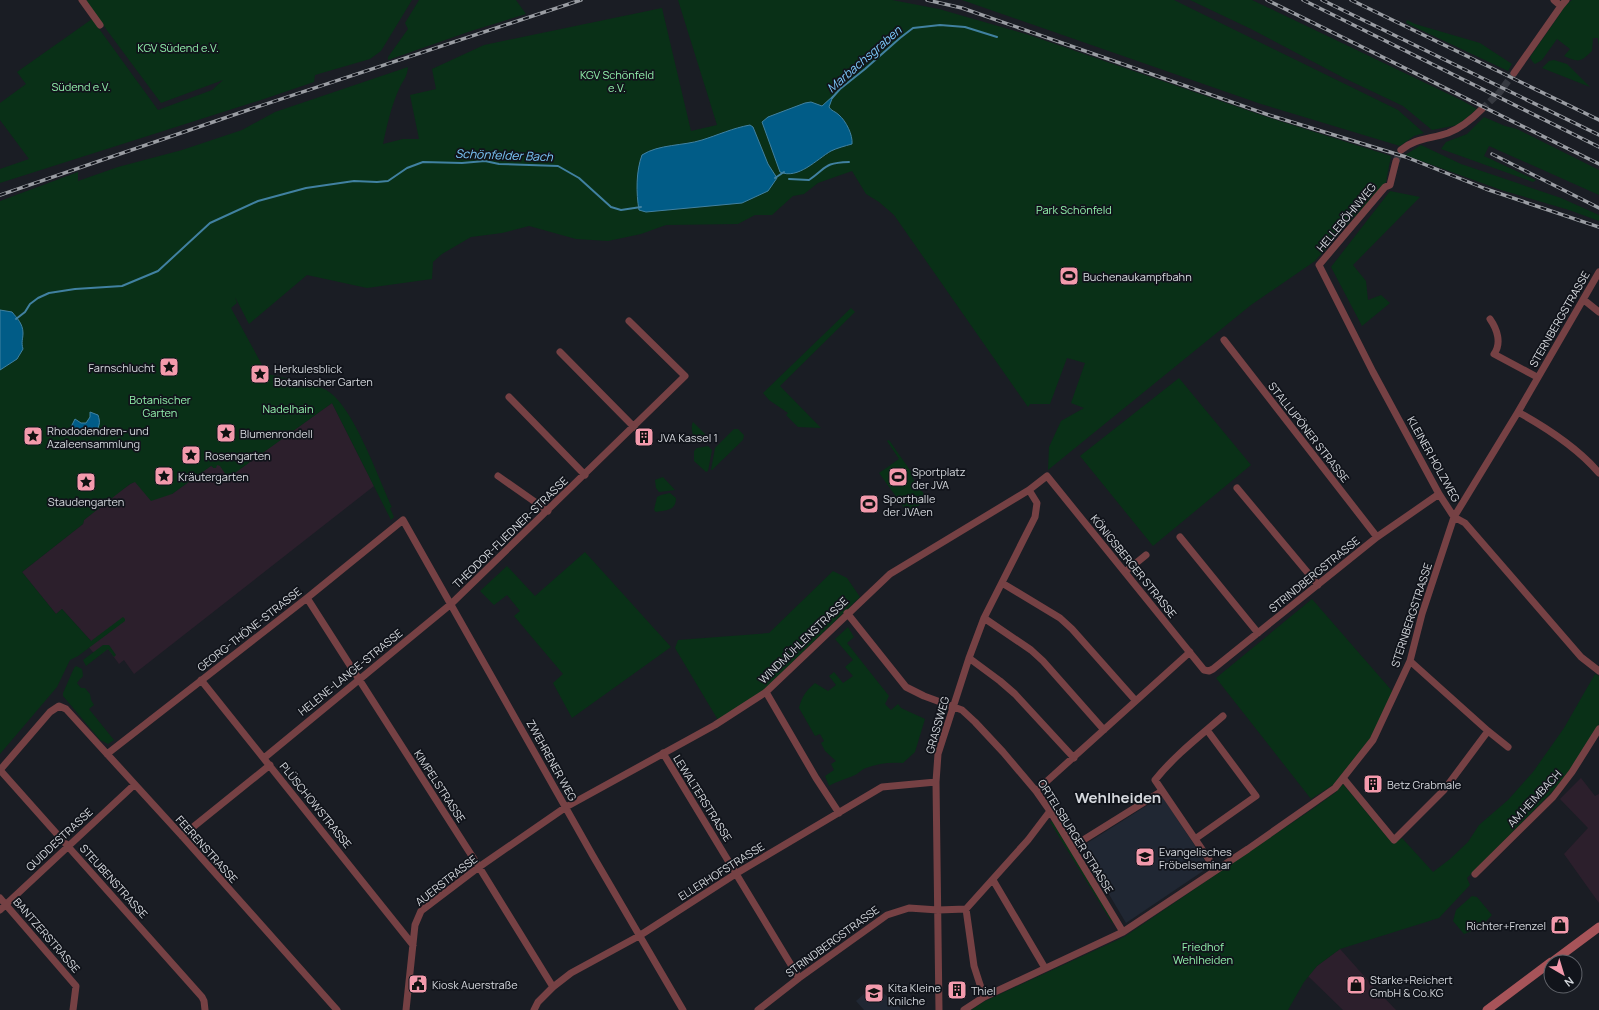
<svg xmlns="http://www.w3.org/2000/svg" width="1599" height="1010" font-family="Manrope,sans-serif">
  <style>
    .commercial { fill: #2c1f2c }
    .built { fill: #202733 }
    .green { fill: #093017 }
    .water { fill: #015c87; stroke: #4181a1 }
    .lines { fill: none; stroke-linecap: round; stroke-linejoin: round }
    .stream { stroke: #4181a1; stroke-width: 2 }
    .street-tunnel { stroke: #363940; stroke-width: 7; stroke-dasharray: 7 3.5; stroke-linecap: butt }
    .street { stroke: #764144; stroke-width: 7 }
    .secondary { stroke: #a75459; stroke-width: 9 }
    .rail-casing { stroke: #9a9da3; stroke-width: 3.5 }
    .rail { stroke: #11141b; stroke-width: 2; stroke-dasharray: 6; stroke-linecap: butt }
    .labels { text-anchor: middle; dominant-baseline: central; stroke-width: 3.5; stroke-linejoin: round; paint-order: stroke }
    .park-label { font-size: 11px; fill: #92f1ac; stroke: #11141b }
    .street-label { font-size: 11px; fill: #d5d8dd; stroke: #11141b }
    .poi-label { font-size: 11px; fill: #d5d8dd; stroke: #11141b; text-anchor: start }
    .water-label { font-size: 12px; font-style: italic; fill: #7dcafd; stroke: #11141b }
    .district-label { font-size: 15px; font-weight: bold; fill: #d5d8dd; stroke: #11141b }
  </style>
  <rect width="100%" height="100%" fill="#1a1d24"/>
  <!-- commercial -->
  <path class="commercial" d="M 332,403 L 374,486 L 134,674 L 124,660 L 119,664 L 108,649 L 97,657 L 87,645 L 91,641 L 62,609 L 56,614 L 22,572 L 83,524 L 84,520 L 117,493 L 135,481 L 172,494 L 210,466 L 216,468 L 216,465 L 220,465 L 228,477 Z
    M 1581,778 L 1595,796 L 1599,794 L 1599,903 L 1564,854 L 1588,828 L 1560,799 Z
    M 1340,949 L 1373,986 L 1396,1010 L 1343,1010 L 1308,976 L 1317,966 Z"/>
  <!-- built -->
  <path class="built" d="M 1162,796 L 1209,867 L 1126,923 L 1081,847 Z
    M 873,986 L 894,1001 L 902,1010 L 864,1010 L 856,1001 Z"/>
  <!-- green -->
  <path class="green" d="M 88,0 L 412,0 L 381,51 L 370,59 L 315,75 L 314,82 L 261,100 L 0,183 L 0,169 L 29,159 L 0,120 L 0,103 L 26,84 L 17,72 L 92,19 L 158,110 L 212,90 L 223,80 L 161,103 L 86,2 Z
    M 419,0 L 516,0 L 526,14 L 471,31 L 388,60 L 388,57 L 408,29 L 405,23 Z
    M 678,0 L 892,0 L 939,9 L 1026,34 L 1264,116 L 1391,156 L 1386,182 L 1315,261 L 1251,305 L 1048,470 L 1049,447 L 1061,421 L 1084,408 L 1071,403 L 1085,363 L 1067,358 L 1050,404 L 1030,404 L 1028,407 L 894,215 L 879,202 L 866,194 L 852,171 L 818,183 L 804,194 L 793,196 L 772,215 L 755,215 L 738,224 L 666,225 L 641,234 L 608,241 L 576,239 L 529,226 L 502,233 L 471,237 L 442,254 L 433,262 L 432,279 L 367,288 L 307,275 L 249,324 L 235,297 L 237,303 L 231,308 L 267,374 C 285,378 308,382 324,389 C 352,401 378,478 392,507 L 390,508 L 394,517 L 391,520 L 332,403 L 228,478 L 220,466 L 217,465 L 216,468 L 213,468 L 212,466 L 211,466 L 172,494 L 151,501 L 135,482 L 130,484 L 84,520 L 83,524 L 22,572 L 56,614 L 62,609 L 91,641 L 123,617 L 125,619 L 125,621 L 78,656 L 70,660 L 57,687 L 0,754 L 0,201 L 78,172 L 78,181 L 118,167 L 182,150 L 242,130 L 275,112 L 408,67 C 407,78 403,80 399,89 C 391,107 387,125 383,144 L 403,139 L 419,139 L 410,95 L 436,89 L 432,69 L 484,45 L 662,8 L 691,131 L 717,125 Z
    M 962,0 L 1174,0 L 1398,110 L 1424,133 L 1414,136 L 1400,146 L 1261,104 Z
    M 1190,0 L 1252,0 L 1463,101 L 1477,109 L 1458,125 L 1432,130 L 1403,106 L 1344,78 L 1251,29 Z
    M 1572,0 L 1599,0 L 1599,46 L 1598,38 L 1593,38 L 1592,51 C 1580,62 1580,63 1564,56 L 1570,49 L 1557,39 L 1542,60 L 1535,64 L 1532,61 L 1530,57 L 1562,11 L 1562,8 Z
    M 1407,20 L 1415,24 L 1480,43 L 1512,64 L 1508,71 L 1406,23 Z
    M 1554,60 L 1567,64 L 1590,87 L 1542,68 L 1549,61 Z
    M 1484,117 L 1505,126 L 1517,129 L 1599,170 L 1599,195 L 1489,146 L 1484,156 L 1536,180 L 1533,182 L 1441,149 L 1446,142 L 1467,134 Z
    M 1421,145 L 1461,164 L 1561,198 L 1599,215 L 1599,221 L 1569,210 L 1501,190 L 1405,155 Z
    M 1390,191 L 1420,197 L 1353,265 L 1366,281 L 1368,300 L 1381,295 L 1390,303 L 1362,326 L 1331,267 Z
    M 851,308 L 855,312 L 780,386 L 821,428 L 798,427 L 786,415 L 788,413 L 769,400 L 763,393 Z
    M 1179,378 L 1251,465 L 1153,546 L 1080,456 Z
    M 693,422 L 711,440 L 711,441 L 697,443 C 693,437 690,428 693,422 Z
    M 734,429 L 738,429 L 744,435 L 743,440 L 712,470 L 711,470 L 715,448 Z
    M 889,440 L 914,476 L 912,478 L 928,499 L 908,513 L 879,473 L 899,459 L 887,441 Z
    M 708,446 L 712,450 L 708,471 L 706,472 L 694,461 L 694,451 L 697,448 Z
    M 663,477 L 675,490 L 659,492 L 656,488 L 655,480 Z
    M 670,493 L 676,498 C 676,511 666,510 656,512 L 654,510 L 657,497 L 661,495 Z
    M 585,552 L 671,647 L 572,718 L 553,683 L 563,674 L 514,616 L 520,611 L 507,595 L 494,605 L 480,591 L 507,566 L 535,596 Z
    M 833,571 L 847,578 L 860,597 L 764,690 L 718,720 L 675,648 L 678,640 L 769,633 Z
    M 1312,599 L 1393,692 L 1370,739 L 1333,785 L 1311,799 L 1216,678 Z
    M 848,627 L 854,637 L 847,643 L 889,696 L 885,704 L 891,710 L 898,704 L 901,708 L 925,719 L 915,752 L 903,763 C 891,762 878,763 866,768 C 862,769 859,773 855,775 C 846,779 837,781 829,786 L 825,776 L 834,770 L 831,764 L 836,761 L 825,751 L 821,743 L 824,741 L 820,734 L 815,736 L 799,708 C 802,696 806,691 815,683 L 828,691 L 836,685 L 829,676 L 834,672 L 843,683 L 853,676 L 845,667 L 853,660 L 835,639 Z
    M 103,645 L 109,645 L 116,655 L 114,657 L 108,649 L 86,666 L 83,660 Z
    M 76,666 L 82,669 C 84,680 83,674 77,683 L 81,688 L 85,688 L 90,694 L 91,700 L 94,705 L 89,709 L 114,740 L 108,744 L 100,740 L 63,696 L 63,693 L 74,668 Z
    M 1595,674 L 1599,676 L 1599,724 L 1577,760 L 1557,787 L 1467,878 L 1470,885 L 1439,918 L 1340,949 L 1317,966 L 1304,982 L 1288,1010 L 971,1010 L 985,1001 L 1124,937 L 1314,808 L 1336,792 L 1343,784 L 1393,844 L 1402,838 L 1433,872 L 1450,859 L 1468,842 L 1479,825 L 1508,800 L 1533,772 L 1564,728 Z
    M 1052,821 L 1113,922 L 1112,923 L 1050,822 Z
    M 1472,896 L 1477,897 L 1492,915 L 1479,928 L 1464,934 L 1453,921 L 1456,910 Z"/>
  <!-- water -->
  <path class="water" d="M 833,96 L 829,107 C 831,111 835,111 839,115 C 846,121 853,135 852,144 C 845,146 837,148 831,151 C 817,159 798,180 780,172 L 762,122 L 768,117 L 805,103 L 811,102 L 822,106 Z
    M 750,125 L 753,127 L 768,164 L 777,178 L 768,191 L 742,203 L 646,212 L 639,210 C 636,193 636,171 642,155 C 659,144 683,146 702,140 C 718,135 733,128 750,125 Z
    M 0,310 L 12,312 C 17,318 23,324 23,333 C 23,339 21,342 23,349 L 17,359 L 0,370 Z
    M 90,412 L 98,415 C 99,418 100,422 99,425 C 98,435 79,436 73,432 L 71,427 L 75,419 L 81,423 L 86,423 L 90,417 Z"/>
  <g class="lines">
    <!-- stream -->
    <path class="stream" d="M 832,98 L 840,89 L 865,69 L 900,38 L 913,28 L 940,25 L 965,27 L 997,37
      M 775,178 L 784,172
      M 789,179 L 809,180 C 828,167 823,163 849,162
      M 16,319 L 25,312 L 30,304 L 38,298 L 49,293 L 75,289 L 122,286 L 158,271 L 210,223 L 258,201 L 306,188 L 354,181 L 377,182 L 388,181 L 407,168 L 423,162 L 462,163 L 485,161 L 499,164 L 558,166 L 579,178 L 611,207 L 621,210 L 641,207"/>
    <!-- street-tunnel -->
    <path class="street-tunnel" d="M 1482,109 L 1499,93 L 1514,73
      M 1396,161 L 1401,150"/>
    <!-- street -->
    <path class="street" d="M 82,0 L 100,25
      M 1554,0 L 1561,6
      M 1514,73 L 1561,6 L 1566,0
      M 1401,150 C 1415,138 1431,139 1448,133 C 1461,128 1472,119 1482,109
      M 1396,161 L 1390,185 L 1385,187 L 1319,265 L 1373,372 L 1439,494 L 1454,517 L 1465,523 L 1581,657 L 1599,671
      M 1584,300 L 1599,312
      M 1490,319 C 1497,329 1502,343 1494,354 L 1537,377
      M 1224,340 L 1377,537
      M 560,352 L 634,427
      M 509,397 L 585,475
      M 1518,412 C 1547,428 1577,447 1599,473
      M 498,476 L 548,511
      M 1237,488 L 1318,585
      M 1180,537 L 1258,633
      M 1125,572 L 1146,555
      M 1002,583 L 1060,618 L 1072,629 L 1135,700
      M 307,598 L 479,867 L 553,987
      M 847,613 L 906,687 L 924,696 L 962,710 L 975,722 L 1003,752 L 1036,791 L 1050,811 L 1123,932
      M 984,618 L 1031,650 L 1043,661 L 1104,730
      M 969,658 L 1000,681 L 1015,694 L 1074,758
      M 1410,661 L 1488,731 L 1508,747
      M 201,680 L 413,945
      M 766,692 L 816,778 L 839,813
      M 663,753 L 799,978
      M 107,754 L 307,598 L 403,520 L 593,856 L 683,1010
      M 264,758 L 451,604 L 685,376 L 629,321
      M 0,770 L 50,712 L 59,706 L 66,709 L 182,836 L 337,1010
      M 0,770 L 202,997 L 204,1001 L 205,1010
      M 1343,778 L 1394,840 L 1444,790 L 1488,731
      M 1036,791 L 1190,652
      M 182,836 L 270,765
      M 1195,839 L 1256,796 L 1207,730
      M 1072,847 L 1162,791
      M 1216,870 L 1155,780 C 1174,756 1200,736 1223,716
      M 1475,874 L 1553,797 L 1572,772 L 1599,729
      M 993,880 L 1045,968
      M 0,898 L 76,986 L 73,1010
      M 966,909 L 974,966 L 984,997
      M 0,910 L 134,785
      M 406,1010 L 415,925 L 421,911 L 479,867 L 566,807 L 715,725 L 766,692 L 890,574 L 1029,490 L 1047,476 L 1204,670 L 1209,671 L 1213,669 L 1377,537 L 1439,494
      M 534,1010 L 538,1002 L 553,987 L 571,973 L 639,936 L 737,873 L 882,787 L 936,782
      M 758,1010 L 799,978 L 887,915 L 909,908 L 938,910 L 966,909 L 1028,840 L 1050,811
      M 939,1010 L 936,782 L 938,754 L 969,658 L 984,618 L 1035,517 L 1037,503 L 1029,490
      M 964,1010 L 984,997 L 1123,932 L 1248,849 L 1335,788 L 1373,740 L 1410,661 L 1422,614 L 1454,517 L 1518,412 L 1599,272"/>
    <!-- secondary -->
    <path class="secondary" d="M 1552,962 L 1599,927
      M 1487,1010 L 1551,962"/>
    <!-- rail casing -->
    <g class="rail-casing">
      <path id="rail" d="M 927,0 L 962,8 L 1272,116 L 1406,157 L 1486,189 L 1599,227
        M 1267,0 L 1599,164
        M 1303,0 L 1599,147
        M 1322,0 L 1599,135
        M 1351,0 L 1599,120
        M 1492,154 L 1599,208
        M 0,195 L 248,110 L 581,0"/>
    </g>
    <!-- rail -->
    <use href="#rail" class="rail"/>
  </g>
  <!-- icons -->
  <defs>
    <g id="stadium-square" transform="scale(1)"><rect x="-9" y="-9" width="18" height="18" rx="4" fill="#f39aac" stroke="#11141b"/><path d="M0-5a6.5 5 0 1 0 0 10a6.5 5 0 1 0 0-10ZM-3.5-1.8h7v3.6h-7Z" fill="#111"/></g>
    <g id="sight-square" transform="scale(1)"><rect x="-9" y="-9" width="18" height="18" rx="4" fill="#f39aac" stroke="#11141b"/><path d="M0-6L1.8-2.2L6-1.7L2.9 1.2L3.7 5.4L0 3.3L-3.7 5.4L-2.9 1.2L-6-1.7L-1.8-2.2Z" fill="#111"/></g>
    <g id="building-square" transform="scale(1)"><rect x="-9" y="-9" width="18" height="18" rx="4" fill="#f39aac" stroke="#11141b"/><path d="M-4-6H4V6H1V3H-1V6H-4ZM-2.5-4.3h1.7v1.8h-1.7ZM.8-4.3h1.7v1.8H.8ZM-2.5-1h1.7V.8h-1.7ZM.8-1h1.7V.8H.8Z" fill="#111"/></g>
    <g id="school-square" transform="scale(1)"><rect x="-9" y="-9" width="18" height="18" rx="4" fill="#f39aac" stroke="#11141b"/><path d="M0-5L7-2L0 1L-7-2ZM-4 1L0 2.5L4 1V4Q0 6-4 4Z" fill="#111"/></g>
    <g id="shop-square" transform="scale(1)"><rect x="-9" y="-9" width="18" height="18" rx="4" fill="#f39aac" stroke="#11141b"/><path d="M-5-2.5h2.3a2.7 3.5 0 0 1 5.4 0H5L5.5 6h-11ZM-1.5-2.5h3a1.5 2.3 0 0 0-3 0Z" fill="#111"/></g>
    <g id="civic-square" transform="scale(1)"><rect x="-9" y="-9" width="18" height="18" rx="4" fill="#f39aac" stroke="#11141b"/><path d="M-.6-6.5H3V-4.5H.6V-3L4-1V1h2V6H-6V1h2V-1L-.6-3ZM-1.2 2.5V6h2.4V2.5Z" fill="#111"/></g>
  </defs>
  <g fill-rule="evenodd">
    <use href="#stadium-square" x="1069" y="276"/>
    <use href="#sight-square" x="169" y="367"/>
    <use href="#sight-square" x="260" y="374"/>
    <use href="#sight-square" x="226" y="433"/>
    <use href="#sight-square" x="33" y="436"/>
    <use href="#building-square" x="644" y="437"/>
    <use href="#sight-square" x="191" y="455"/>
    <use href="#sight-square" x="164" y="476"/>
    <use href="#stadium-square" x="898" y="477"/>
    <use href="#sight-square" x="86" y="482"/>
    <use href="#stadium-square" x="869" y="504"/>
    <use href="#building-square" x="1373" y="784"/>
    <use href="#school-square" x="1145" y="857"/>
    <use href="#shop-square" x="1560" y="925"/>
    <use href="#civic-square" x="418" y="984"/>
    <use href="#shop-square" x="1356" y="985"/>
    <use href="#building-square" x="957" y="990"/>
    <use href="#school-square" x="874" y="993"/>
  </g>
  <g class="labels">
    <!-- park labels -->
    <g class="park-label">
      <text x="178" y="47">KGV Südend e.V.</text>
      <text x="617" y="74">KGV Schönfeld<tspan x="617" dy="13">e.V.</tspan></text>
      <text x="81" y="86">Südend e.V.</text>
      <text x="1074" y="209">Park Schönfeld</text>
      <text x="160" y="399">Botanischer<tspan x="160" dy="13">Garten</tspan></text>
      <text x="288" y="408">Nadelhain</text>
      <text x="1203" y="946">Friedhof<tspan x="1203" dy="13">Wehlheiden</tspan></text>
    </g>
    <!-- street labels -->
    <g class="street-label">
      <text transform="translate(1346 217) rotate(-50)">HELLEBÖHNWEG</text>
      <text transform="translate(1559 319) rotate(-60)">STERNBERGSTRASSE</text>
      <text transform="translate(1309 432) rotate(52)">STALLUPÖNER STRASSE</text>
      <text transform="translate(1434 459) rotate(61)">KLEINER HOLZWEG</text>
      <text transform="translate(510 532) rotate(-44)">THEODOR-FLIEDNER-STRASSE</text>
      <text transform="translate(1134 566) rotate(51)">KÖNIGSBERGER STRASSE</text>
      <text transform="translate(1314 574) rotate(-39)">STRINDBERGSTRASSE</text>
      <text transform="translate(1411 615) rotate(-72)">STERNBERGSTRASSE</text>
      <text transform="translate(249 629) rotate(-38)">GEORG-THÖNE-STRASSE</text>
      <text transform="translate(803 640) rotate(-44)">WINDMÜHLENSTRASSE</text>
      <text transform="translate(350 672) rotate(-39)">HELENE-LANGE-STRASSE</text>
      <text transform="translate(937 725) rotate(-74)">GRASSWEG</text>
      <text transform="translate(552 760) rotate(61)">ZWEHRENER WEG</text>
      <text transform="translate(440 786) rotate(57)">KIMPELSTRASSE</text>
      <text transform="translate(703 798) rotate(58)">LEWALTERSTRASSE</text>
      <text transform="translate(1534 798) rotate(-47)">AM HEIMBACH</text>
      <text transform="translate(316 805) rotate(51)">PLÜSCHOWSTRASSE</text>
      <text transform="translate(1076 836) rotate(58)">ORTELSBURGER STRASSE</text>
      <text transform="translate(59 839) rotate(-43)">QUIDDESTRASSE</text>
      <text transform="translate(207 849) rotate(48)">FEERENSTRASSE</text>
      <text transform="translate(721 871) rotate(-32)">ELLERHOFSTRASSE</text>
      <text transform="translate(446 880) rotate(-38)">AUERSTRASSE</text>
      <text transform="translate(114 881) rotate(48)">STEUBENSTRASSE</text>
      <text transform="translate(47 935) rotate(49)">BANTZERSTRASSE</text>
      <text transform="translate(832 941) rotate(-36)">STRINDBERGSTRASSE</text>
    </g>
    <!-- poi labels -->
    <g class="poi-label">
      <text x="1083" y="276">Buchenaukampfbahn</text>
      <text x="155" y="367" text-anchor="end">Farnschlucht</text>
      <text x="274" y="368">Herkulesblick<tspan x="274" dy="13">Botanischer Garten</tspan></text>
      <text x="47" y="430">Rhododendren- und<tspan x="47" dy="13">Azaleensammlung</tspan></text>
      <text x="240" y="433">Blumenrondell</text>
      <text x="658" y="437">JVA Kassel 1</text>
      <text x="205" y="455">Rosengarten</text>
      <text x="912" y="471">Sportplatz<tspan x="912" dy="13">der JVA</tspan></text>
      <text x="178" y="476">Kräutergarten</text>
      <text x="883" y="498">Sporthalle<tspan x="883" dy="13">der JVAen</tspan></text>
      <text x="86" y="501" text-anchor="middle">Staudengarten</text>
      <text x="1387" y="784">Betz Grabmale</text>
      <text x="1159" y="851">Evangelisches<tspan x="1159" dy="13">Fröbelseminar</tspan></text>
      <text x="1546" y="925" text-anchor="end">Richter+Frenzel</text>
      <text x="1370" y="979">Starke+Reichert<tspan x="1370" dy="13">GmbH &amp; Co.KG</tspan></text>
      <text x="432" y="984">Kiosk Auerstraße</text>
      <text x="888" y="987">Kita Kleine<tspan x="888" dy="13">Knilche</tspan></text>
      <text x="971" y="990">Thiel</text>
    </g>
    <!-- water labels -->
    <g class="water-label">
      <text transform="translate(864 59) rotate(-41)">Marbachsgraben</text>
      <text transform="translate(504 155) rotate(2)">Schönfelder Bach</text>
    </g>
    <!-- district labels -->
    <g class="district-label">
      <text x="1118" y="797">Wehlheiden</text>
    </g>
  </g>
  <!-- north arrow -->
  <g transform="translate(1563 974) rotate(142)"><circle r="19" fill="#11141b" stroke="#5f6269"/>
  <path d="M0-3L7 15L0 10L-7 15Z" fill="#f39aac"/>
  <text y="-6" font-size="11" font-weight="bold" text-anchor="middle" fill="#d5d8dd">N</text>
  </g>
</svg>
